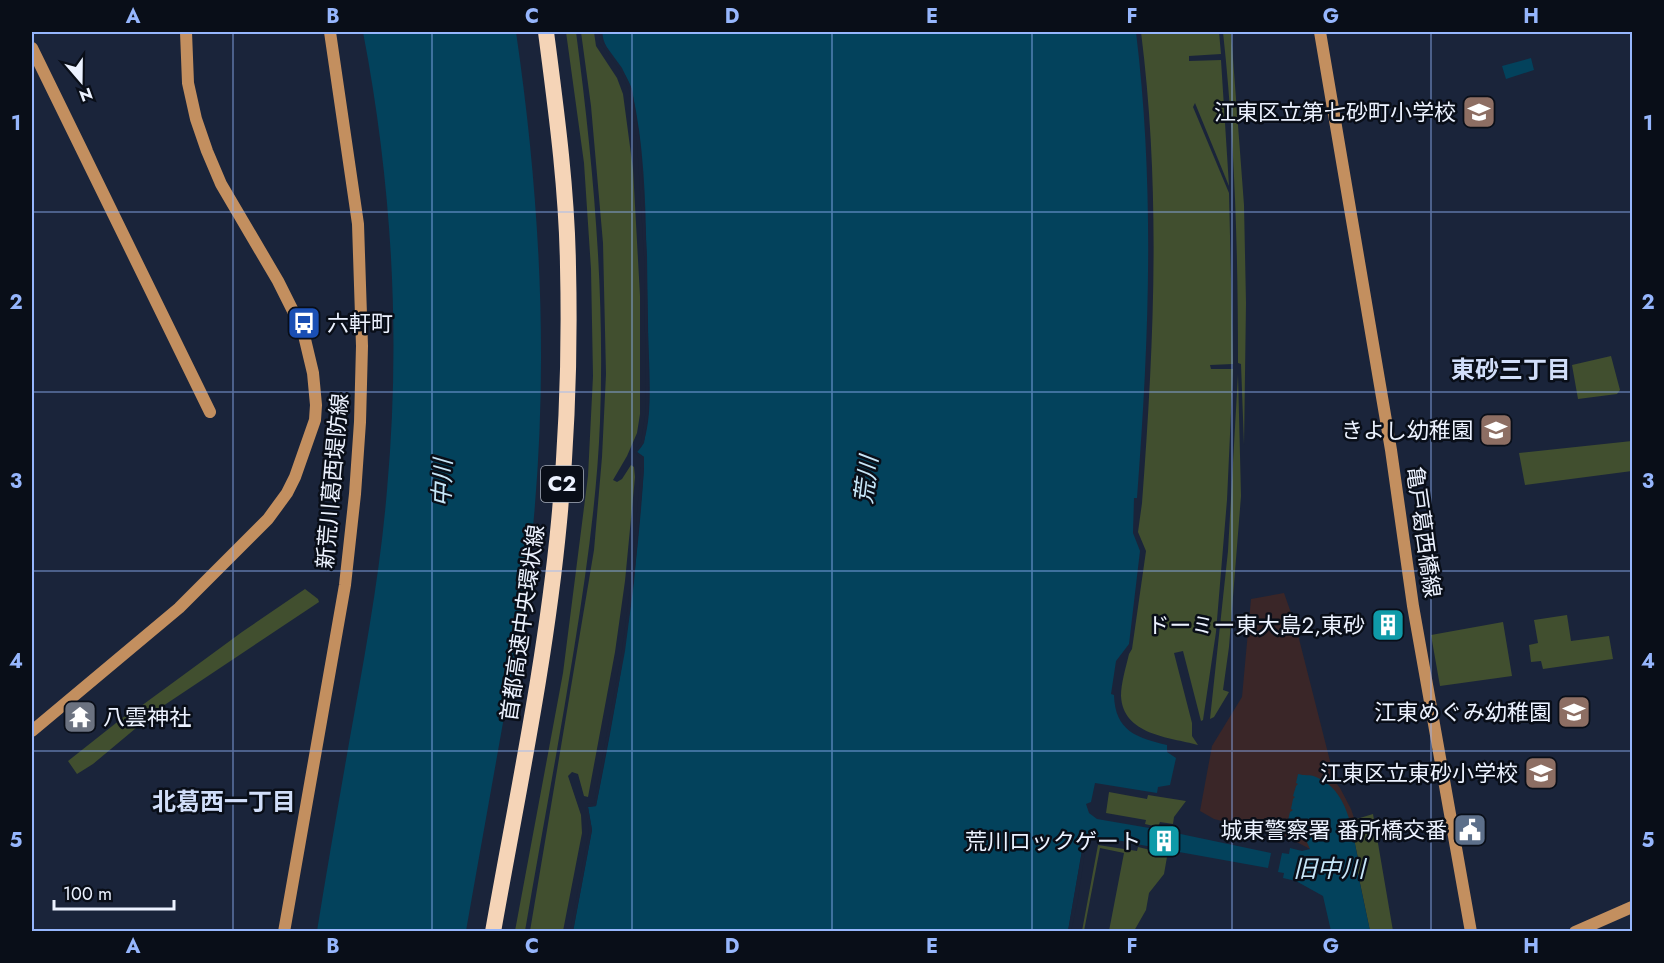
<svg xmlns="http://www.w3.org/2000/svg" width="1664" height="963" font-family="Jost,'Noto Sans JP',sans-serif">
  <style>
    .industrial { fill: #3a2628 }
    .green { fill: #414f2f }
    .water { fill: #03425c }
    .pier { fill: #1a243a }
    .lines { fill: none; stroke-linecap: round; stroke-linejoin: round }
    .secondary { stroke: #c38f5f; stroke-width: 12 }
    .highway { stroke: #f5d4b7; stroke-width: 16 }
    .grid { fill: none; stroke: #96b6fd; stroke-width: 1.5; stroke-opacity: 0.55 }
    .labels { text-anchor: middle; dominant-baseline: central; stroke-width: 5; stroke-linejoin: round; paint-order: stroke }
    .shield { fill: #090e18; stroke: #a8aeba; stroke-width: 1.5 }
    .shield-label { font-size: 21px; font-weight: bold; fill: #ecf2ff }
    .poi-label { font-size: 22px; fill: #ecf2ff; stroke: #090e18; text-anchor: end }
    .street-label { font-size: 22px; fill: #ecf2ff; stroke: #090e18 }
    .neighbourhood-label { font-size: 24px; font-weight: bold; fill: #d1def9; stroke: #090e18 }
    .water-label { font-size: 24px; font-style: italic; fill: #c7e6f8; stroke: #090e18 }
    .neatline { fill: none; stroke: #96b6fd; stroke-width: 2 }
    .grid-label { font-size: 20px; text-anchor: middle; font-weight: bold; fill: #96b6fd }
  </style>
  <rect width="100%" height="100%" fill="#1a243a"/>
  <!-- industrial -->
  <path class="industrial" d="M 1284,593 L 1296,627 L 1330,761 L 1332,778 L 1340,788 L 1351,809 L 1360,836 L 1310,849 L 1289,838 L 1214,819 L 1200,811 L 1212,746 L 1242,697 L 1251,599 Z"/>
  <!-- green -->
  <path class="green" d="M 566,32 L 576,32 C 593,161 605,291 600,422 C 597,498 586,574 574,649 C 559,743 541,837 525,931 L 515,931 L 563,673 L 588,476 L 593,376 L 591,269 L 584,163 Z
    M 581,32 L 594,32 L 596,46 L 617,78 L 623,94 L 633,169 L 640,296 L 640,414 L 637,433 L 627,456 L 613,480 L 617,482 L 622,479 L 631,465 L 634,467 L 635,477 L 625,581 L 615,652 L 588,797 L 584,796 L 578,774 L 572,772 L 568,776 L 581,815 L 582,833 L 563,931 L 530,931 L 594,550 L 602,457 L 606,374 L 603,243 L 591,106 Z
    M 1141,32 L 1219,32 L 1221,54 L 1189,56 L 1189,61 L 1221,60 L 1229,186 L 1195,103 L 1193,107 L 1229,193 L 1233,364 L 1210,365 L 1211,369 L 1233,369 L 1227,500 L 1216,632 L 1203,720 L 1201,721 L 1183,651 L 1174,653 L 1192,723 L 1192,736 L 1198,745 C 1169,737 1123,735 1121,696 C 1121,683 1126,667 1129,654 L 1132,649 L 1146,551 L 1138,532 L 1142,503 C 1154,345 1161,190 1141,32 Z
    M 1223,32 L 1231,32 L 1244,205 L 1246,303 L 1244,445 L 1241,364 L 1238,363 C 1238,253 1235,142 1223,32 Z
    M 1611,356 L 1620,390 L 1617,394 L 1578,399 L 1572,365 Z
    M 1238,374 L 1241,496 L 1229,647 L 1223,690 L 1229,692 L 1214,717 L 1210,719 L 1228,551 Z
    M 1632,441 L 1632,471 L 1525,485 L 1519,453 Z
    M 305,589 L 318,599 L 319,602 L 160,708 L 93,764 L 77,774 L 68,761 L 135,708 L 137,709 L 242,632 Z
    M 1567,615 L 1571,641 L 1609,636 L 1613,659 L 1543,669 L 1541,661 L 1531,662 L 1529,645 L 1538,643 L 1534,620 Z
    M 1503,622 L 1512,676 L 1440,686 L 1431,635 Z
    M 1109,792 L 1147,799 L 1148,795 L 1186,801 L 1174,817 L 1173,824 L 1160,822 L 1158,827 L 1145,824 L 1146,820 L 1106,813 Z
    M 1373,814 L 1393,931 L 1370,931 L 1355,859 L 1358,858 L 1350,821 Z
    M 1098,845 L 1137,851 L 1138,847 L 1155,851 L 1155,854 L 1167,857 L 1164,874 L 1149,893 L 1146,910 L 1134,931 L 1109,931 L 1124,853 L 1100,848 L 1084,931 L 1082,931 Z"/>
  <!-- water -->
  <path class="water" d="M 363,32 L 516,32 C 540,196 549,361 533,527 C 528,575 520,623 512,671 C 497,758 481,845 466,931 L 317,931 C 327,869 338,806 349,743 C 364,659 380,575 387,490 C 401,336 392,183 363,32 Z
    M 602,32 L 1136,32 C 1155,188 1149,341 1137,498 L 1134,498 L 1133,533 L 1140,551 L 1129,644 L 1116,661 L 1111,694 L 1114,695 C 1115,731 1137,738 1167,745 L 1167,752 L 1176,758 L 1170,785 L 1158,787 L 1157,793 L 1095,783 L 1091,802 L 1086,804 L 1089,813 L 1097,819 L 1161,830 L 1158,848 L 1092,836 L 1080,842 L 1082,850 L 1068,931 L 573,932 L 592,830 L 588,807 L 596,806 C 619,694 637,582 644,468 L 644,457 L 637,452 C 640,449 643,445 644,441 C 654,409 648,357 648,323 C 645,246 649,166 632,91 C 627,69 604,54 602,32 Z
    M 1531,58 L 1534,70 L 1506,79 L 1502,66 Z
    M 1298,774 C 1305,776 1309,774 1316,777 C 1348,790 1352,829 1358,859 L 1355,860 L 1370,931 L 1331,931 L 1323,896 L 1296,881 L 1283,878 L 1284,873 L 1278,872 L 1282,853 L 1289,854 L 1290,848 L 1302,851 L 1310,849 L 1301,829 L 1287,824 L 1290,812 L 1293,810 L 1291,809 L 1293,799 L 1295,797 L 1293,796 L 1296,786 L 1298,784 L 1296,783 Z
    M 1171,832 L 1271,853 L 1268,868 L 1168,850 Z"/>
  <!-- pier -->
  <path class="pier" d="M 599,32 L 602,32 L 603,42 L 622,68 L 632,89 L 640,141 L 647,256 L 649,409 L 644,443 L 637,452 L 644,457 L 644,468 L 634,582 L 625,651 L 596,806 L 588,807 L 592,830 L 573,931 L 570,932 L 589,830 L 585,806 L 587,804 L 594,803 L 622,650 L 631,581 L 641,467 L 641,458 L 634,452 L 641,442 L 646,409 L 644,256 L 637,142 L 629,90 L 620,70 L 600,43 Z
    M 1092,836 L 1139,844 L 1138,847 L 1092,839 L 1083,844 L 1085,851 L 1078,899 L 1071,932 L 1068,931 L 1082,851 L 1079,845 L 1085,838 Z"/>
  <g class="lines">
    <!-- secondary -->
    <path class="secondary" d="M 1320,32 L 1391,450 L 1413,606 L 1471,932
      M 32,48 L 210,412
      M 32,731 L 179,608 L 268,519 L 287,493 L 295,477 L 315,420 L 316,405 L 313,373 L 303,331 L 278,281 L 221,184 L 207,151 L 196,119 L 188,83 L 186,32
      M 284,932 L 345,585 L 355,494 L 360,422 L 362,346 L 358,224 L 330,32
      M 1575,932 L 1632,907"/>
    <!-- highway -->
    <path class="highway" d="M 493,932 C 517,796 546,660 559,522 C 567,438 570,352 568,267 C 567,189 556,109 546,32"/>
  </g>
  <!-- grid -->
  <path class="grid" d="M 233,32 L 233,932M 432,32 L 432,932M 632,32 L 632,932M 832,32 L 832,932M 1032,32 L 1032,932M 1232,32 L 1232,932M 1431,32 L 1431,932M 32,212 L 1632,212M 32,392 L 1632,392M 32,571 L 1632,571M 32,751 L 1632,751"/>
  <!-- icons -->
  <defs>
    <g id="school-square" transform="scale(1.725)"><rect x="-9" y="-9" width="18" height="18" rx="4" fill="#8d6e63" stroke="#090e18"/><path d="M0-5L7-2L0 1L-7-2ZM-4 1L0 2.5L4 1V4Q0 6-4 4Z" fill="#fff"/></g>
    <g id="bus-square" transform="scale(1.725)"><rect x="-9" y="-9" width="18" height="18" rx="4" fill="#1a4fb4" stroke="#090e18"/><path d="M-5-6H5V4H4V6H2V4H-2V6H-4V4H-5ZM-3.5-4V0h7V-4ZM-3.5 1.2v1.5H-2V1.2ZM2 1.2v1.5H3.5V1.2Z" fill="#fff"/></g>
    <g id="building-square" transform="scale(1.725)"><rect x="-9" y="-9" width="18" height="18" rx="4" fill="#0f9aa8" stroke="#090e18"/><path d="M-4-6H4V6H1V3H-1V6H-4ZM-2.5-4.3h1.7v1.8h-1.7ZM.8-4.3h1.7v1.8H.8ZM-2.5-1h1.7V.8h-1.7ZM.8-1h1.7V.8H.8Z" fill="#fff"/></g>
    <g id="temple-square" transform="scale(1.725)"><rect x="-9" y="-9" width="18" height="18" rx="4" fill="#6b7280" stroke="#090e18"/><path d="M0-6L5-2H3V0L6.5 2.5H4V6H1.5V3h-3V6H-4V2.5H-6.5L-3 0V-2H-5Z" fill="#fff"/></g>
    <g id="civic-square" transform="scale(1.725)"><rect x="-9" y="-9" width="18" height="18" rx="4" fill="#5c6f8a" stroke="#090e18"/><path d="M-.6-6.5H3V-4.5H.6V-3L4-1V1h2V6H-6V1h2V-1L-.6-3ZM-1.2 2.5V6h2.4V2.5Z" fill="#fff"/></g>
  </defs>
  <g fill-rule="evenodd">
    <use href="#school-square" x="1479" y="112"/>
    <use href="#bus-square" x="304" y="323"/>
    <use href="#school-square" x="1496" y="430"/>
    <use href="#building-square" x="1388" y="625"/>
    <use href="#school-square" x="1574" y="712"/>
    <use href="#temple-square" x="80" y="717"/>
    <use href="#school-square" x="1541" y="773"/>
    <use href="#civic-square" x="1470" y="830"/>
    <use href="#building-square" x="1164" y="841"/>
  </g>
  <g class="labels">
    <!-- shield labels -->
    <rect class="shield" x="541" y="466" width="42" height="36" rx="4.5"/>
    <g class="shield-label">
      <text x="562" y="484">C2</text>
    </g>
    <!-- poi labels -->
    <g class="poi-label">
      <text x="1456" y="112">江東区立第七砂町小学校</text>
      <text x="327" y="323" text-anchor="start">六軒町</text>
      <text x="1473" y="430">きよし幼稚園</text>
      <text x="1365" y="625">ドーミー東大島２,東砂</text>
      <text x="1551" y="712">江東めぐみ幼稚園</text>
      <text x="103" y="717" text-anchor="start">八雲神社</text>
      <text x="1518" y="773">江東区立東砂小学校</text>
      <text x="1447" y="830">城東警察署 番所橋交番</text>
      <text x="1141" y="841">荒川ロックゲート</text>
    </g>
    <!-- street labels -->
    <g class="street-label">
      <text transform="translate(332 481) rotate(-85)">新荒川葛西堤防線</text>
      <text transform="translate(1424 532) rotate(82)">亀戸葛西橋線</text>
      <text transform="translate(522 623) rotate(-82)">首都高速中央環状線</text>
    </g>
    <!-- neighbourhood labels -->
    <g class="neighbourhood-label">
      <text x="1511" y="369">東砂三丁目</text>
      <text x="224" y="801">北葛西一丁目</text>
    </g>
    <!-- water labels -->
    <g class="water-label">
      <text transform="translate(866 480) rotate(-83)">荒川</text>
      <text transform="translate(442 483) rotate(-88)">中川</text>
      <text x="1329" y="868">旧中川</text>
    </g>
  </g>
  <!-- border -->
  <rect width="1664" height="963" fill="none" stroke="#090e18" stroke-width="66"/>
  <!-- north arrow -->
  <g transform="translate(81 81) rotate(160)" stroke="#090e18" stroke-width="4.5" paint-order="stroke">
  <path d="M0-4.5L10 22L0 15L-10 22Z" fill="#ecf2ff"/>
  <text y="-9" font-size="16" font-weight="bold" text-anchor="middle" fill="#ecf2ff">N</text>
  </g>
  <!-- scale -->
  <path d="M54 900v9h120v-9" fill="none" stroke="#ecf2ff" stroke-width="3"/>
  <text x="63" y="900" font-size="18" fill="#ecf2ff" stroke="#090e18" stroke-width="4.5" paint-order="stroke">100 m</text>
  <rect x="33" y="33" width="1598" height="897" class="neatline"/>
  <g class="grid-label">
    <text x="133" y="23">A</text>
    <text x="333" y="23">B</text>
    <text x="532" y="23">C</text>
    <text x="732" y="23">D</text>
    <text x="932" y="23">E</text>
    <text x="1132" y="23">F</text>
    <text x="1331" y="23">G</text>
    <text x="1531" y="23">H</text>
    <text x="16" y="130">1</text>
    <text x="1648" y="130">1</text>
    <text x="16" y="309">2</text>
    <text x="1648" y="309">2</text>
    <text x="16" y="488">3</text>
    <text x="1648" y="488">3</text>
    <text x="16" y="668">4</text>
    <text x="1648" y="668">4</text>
    <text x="16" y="847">5</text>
    <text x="1648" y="847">5</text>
    <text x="133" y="953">A</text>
    <text x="333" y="953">B</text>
    <text x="532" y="953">C</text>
    <text x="732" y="953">D</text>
    <text x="932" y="953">E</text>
    <text x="1132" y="953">F</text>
    <text x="1331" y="953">G</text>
    <text x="1531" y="953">H</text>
  </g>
</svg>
